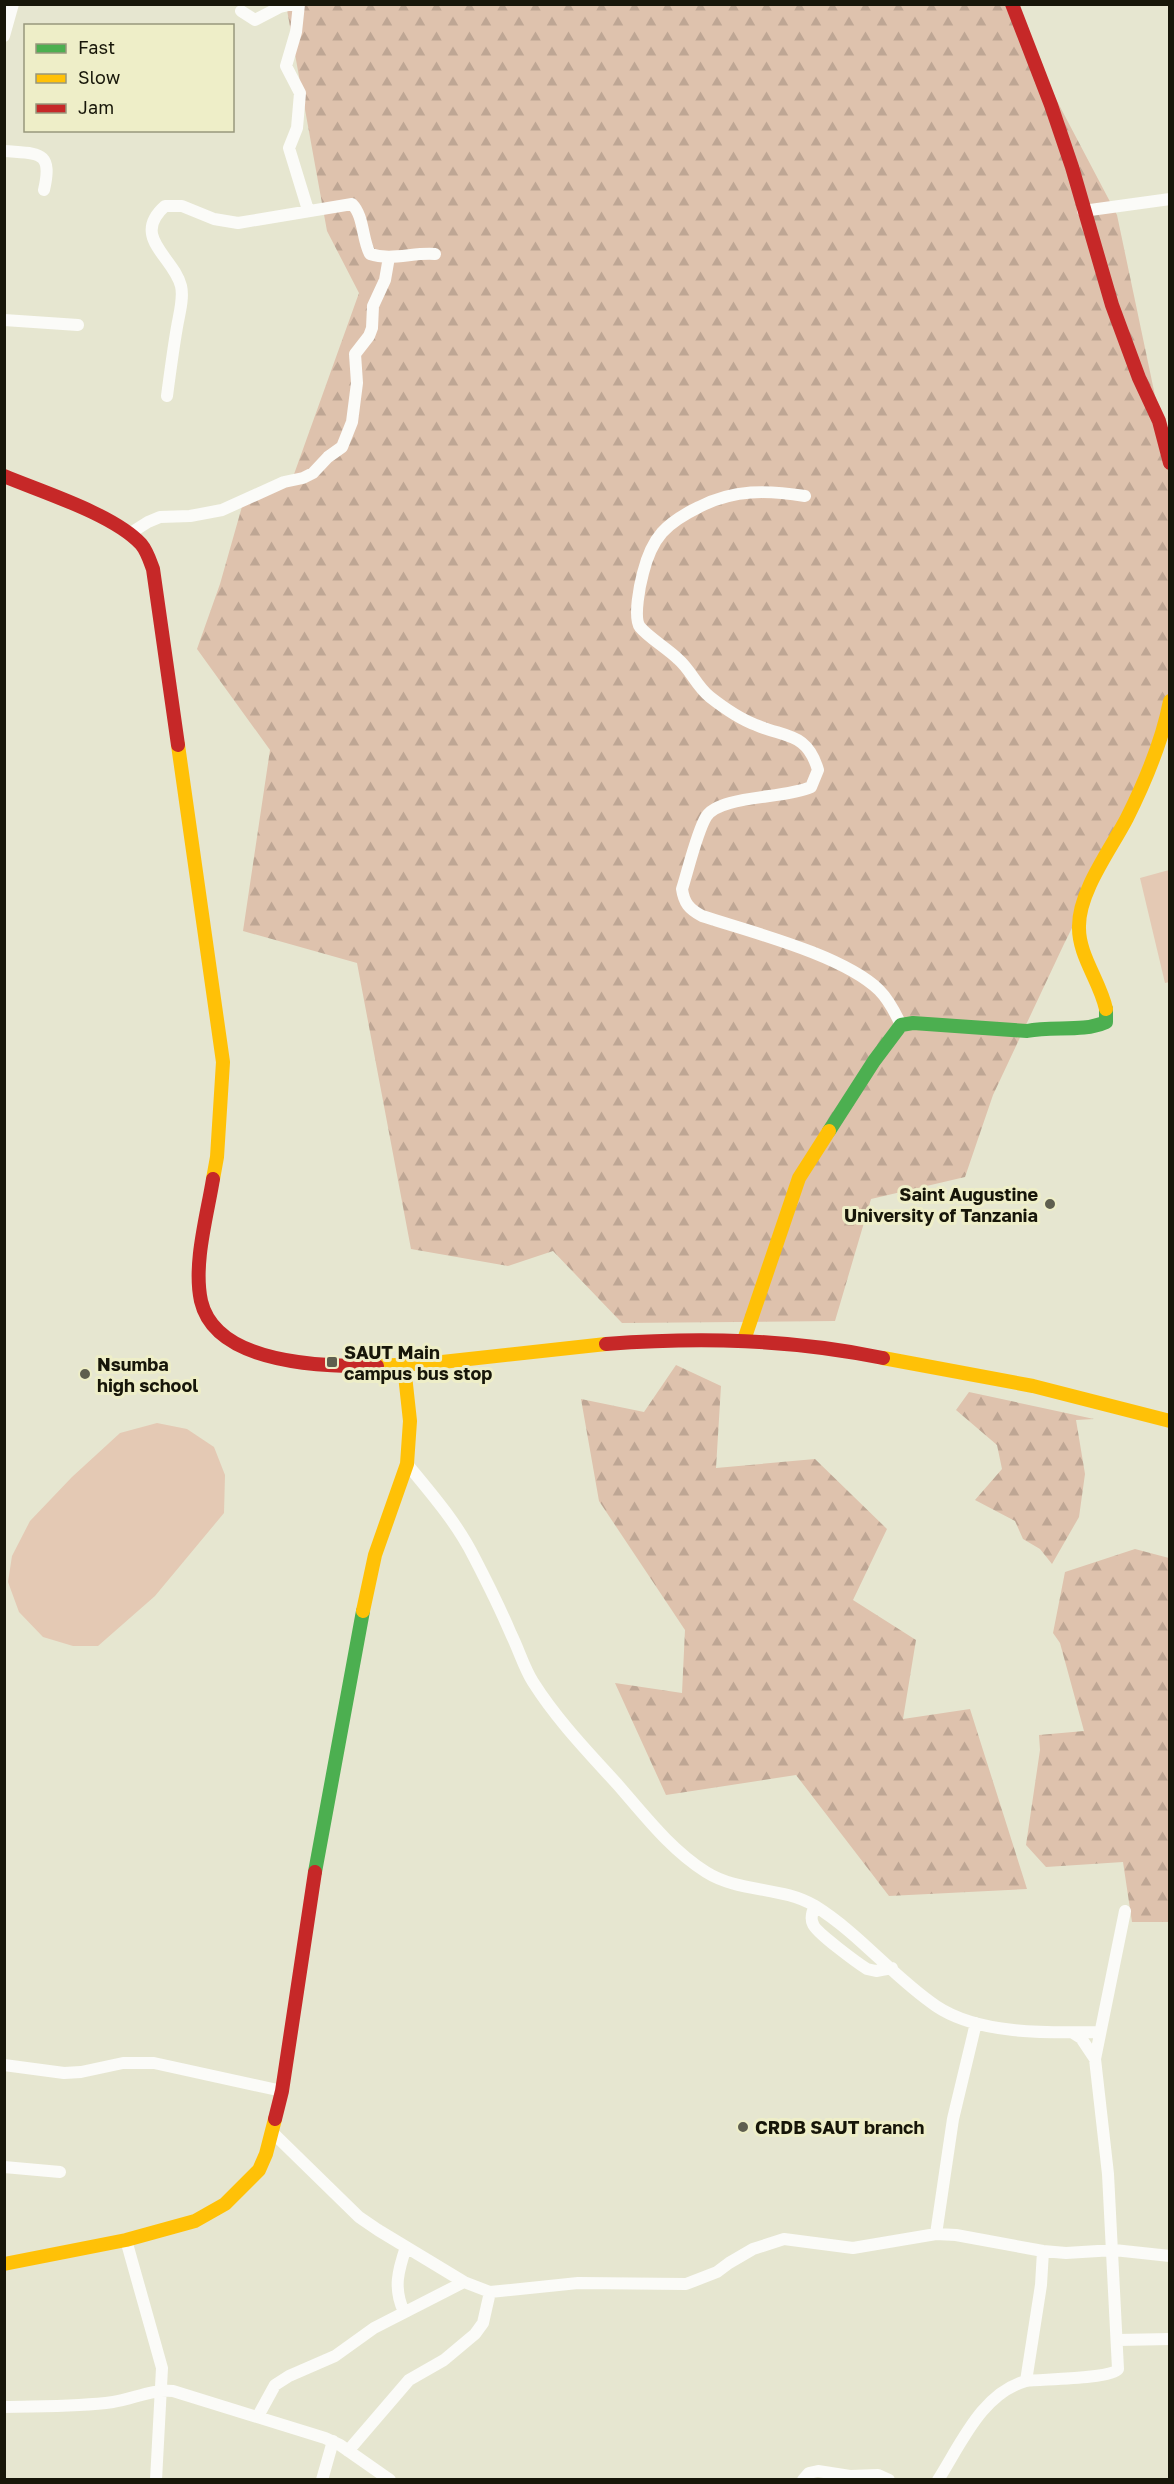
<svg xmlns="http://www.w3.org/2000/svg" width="1174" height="2484" font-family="'Golos Text',sans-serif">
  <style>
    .grass { fill: #e4c9b4 }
    .forest { fill: url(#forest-firs) }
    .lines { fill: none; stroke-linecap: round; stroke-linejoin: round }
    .street { stroke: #fbfbf8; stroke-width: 12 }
    .fast { stroke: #4caf50; stroke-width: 14 }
    .slow { stroke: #ffc107; stroke-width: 14 }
    .jam { stroke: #c62828; stroke-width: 14 }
    .poi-dot { fill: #5f5f4f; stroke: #eeeec8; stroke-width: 2 }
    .labels { text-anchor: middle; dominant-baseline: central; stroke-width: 6; stroke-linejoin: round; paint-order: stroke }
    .poi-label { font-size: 18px; font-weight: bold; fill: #171609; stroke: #eeeec8; text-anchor: start }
  </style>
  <defs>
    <pattern id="forest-firs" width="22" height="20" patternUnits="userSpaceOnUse" patternTransform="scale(1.5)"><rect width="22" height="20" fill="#dec2ad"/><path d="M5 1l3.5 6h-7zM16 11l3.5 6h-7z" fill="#bea694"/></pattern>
  </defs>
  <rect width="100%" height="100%" fill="#e6e6d0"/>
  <!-- grass -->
  <path class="grass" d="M 1169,870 L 1170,982 L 1165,983 L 1140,878 Z
    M 157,1423 L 187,1429 L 214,1447 L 225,1475 L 224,1513 L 155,1596 L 98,1646 L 73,1646 L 43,1637 L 19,1612 L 8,1582 L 12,1556 L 30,1521 L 72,1477 L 120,1433 Z"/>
  <!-- forest -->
  <path class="forest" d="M 300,4 L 1009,5 L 1017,25 L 1117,215 L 1169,462 L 1169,734 L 1064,944 L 993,1095 L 965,1177 L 871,1199 L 835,1321 L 622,1323 L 553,1251 L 508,1266 L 411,1249 L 357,963 L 243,931 L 270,750 L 197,649 L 220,584 L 243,503 L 293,477 L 359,293 L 327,231 L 287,10 Z
    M 676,1365 L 721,1386 L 716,1468 L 815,1459 L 887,1529 L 853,1600 L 916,1640 L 903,1719 L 970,1709 L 1027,1889 L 889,1896 L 796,1775 L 666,1795 L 615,1683 L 682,1693 L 685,1630 L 599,1501 L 581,1399 L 644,1412 Z
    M 969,1392 L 1094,1419 L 1076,1420 L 1085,1474 L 1079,1517 L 1052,1564 L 1040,1549 L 1023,1539 L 1015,1521 L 975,1500 L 1002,1469 L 997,1445 L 956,1410 Z
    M 1135,1549 L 1169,1558 L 1169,1922 L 1132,1922 L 1123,1862 L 1046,1867 L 1026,1845 L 1040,1750 L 1039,1735 L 1084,1731 L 1060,1643 L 1053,1633 L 1065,1572 Z"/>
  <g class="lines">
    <!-- street -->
    <path class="street" d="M 299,4 L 296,32 L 286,66 L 300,93 L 297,128 L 289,148 L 308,210
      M 241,11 L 255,20 L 280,7 L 293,4
      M 4,36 L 13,4
      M 4,151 C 39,154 53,150 44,190
      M 1083,211 L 1170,199
      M 4,320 L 78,325
      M 167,396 C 170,373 173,350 177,327 C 179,315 184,298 181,286 C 174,257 130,237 165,206 L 182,206 L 214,219 L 238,223 L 352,204 C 364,216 362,239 370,254 C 391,261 414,252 435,254
      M 805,496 C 767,490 734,489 699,507 C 666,523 652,537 643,573 C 640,584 633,618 640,627 C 648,637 668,649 678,659 C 691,670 696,686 710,697 C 724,708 740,719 756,725 C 786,738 807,732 818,770 L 811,787 C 785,799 719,795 706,817 C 697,832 688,870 682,889 C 684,903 689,909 702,916 C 751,932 843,955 879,990 C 889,1000 895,1012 901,1025
      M 129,534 L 148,522 L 160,517 L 190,516 L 222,510 L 284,482 L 303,478 L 313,473 L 328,457 L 342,447 L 352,422 L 357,383 L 355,354 L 369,336 L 372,328 L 373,306 L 385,280 L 389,257
      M 407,1464 C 431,1493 457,1523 474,1557 C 487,1582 500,1608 511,1634 C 519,1650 524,1668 533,1682 C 557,1720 588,1752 618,1785 C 645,1816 671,1850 706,1872 C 739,1893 782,1886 815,1906 C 860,1934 893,1977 936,2006 C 979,2035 1049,2033 1099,2032
      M 815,1906 C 812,1912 810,1918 813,1924 C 815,1932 859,1964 867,1969 L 876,1971 L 892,1968
      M 1073,2033 L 1081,2038 L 1095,2059
      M 4,2065 L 64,2073 L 81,2072 L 123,2063 L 154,2063 L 282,2091
      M 273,2133 L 359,2217 L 378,2230 L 464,2282 L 490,2292 L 578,2283 L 686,2284 L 717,2272 L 729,2263 L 753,2249 L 784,2239 L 853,2248 L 936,2234 L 956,2235 L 1043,2251 L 1066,2253 L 1114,2250 L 1170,2256
      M 4,2167 L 60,2172
      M 936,2234 L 953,2119 L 976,2023
      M 126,2240 L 162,2368 L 156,2480
      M 404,2312 C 393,2288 398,2271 406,2247
      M 1118,2340 L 1170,2339
      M 1026,2381 L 1041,2285 L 1043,2251
      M 4,2407 C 41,2406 77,2407 113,2402 C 133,2399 152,2389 173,2391 L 325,2438 L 340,2445 L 390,2480
      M 258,2416 L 275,2385 L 289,2376 L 335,2356 L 374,2328 L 464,2282
      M 348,2451 L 409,2380 L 444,2360 L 475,2334 L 483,2323 L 490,2292
      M 322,2480 L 333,2441
      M 803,2480 L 809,2473 L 818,2471 L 850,2476 L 878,2475 L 889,2480
      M 938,2480 C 961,2444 982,2393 1026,2381 C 1042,2379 1111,2379 1118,2369 L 1108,2174 L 1095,2059 L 1125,1911"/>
    <!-- fast -->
    <path class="fast" d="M 829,1131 L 874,1061 L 901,1025 L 913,1023 L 1027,1031 C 1053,1025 1081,1033 1106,1022 L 1106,1009
      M 315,1872 L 363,1611"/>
    <!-- slow -->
    <path class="slow" d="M 178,745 L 223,1062 L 217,1157 L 213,1179
      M 1106,1009 C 1100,981 1078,955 1079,926 C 1079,891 1111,849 1127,818 C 1146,780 1162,742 1170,701
      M 744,1340 L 799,1178 L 829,1131
      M 883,1358 L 1033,1386 L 1170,1421
      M 377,1366 L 433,1363 L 606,1344
      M 363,1611 L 375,1555 L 407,1464 L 410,1421 L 404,1366
      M 4,2264 L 126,2240 L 195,2221 L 225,2204 L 259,2170 L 266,2154 L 275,2119"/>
    <!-- jam -->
    <path class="jam" d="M 1012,4 L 1051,105 L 1072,167 L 1112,305 L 1139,378 L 1159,421 L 1170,463
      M 4,476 C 42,492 113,514 141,544 C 147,551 150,561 153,569 L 178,745
      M 213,1179 C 207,1216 193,1264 201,1301 C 216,1365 325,1367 377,1366
      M 606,1344 C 701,1337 790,1339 883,1358
      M 275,2119 L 282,2091 L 315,1872"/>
  </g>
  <!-- markers -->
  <g class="poi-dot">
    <circle cx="1050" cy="1204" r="6"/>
    <rect x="326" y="1356" width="12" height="12" rx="3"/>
    <circle cx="85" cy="1374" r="6"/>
    <circle cx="743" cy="2127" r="6"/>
  </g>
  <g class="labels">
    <!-- poi labels -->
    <g class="poi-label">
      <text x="1038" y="1194" text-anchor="end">Saint Augustine<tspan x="1038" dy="21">University of Tanzania</tspan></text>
      <text x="344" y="1352">SAUT Main<tspan x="344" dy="21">campus bus stop</tspan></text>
      <text x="97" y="1364">Nsumba<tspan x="97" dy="21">high school</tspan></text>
      <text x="755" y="2127">CRDB SAUT branch</text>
    </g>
  </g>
  <!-- border -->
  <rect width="1174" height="2484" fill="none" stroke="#171609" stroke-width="12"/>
  <!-- legend -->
  <rect x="24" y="24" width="210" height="108" fill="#eeeec8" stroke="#98987c" stroke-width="1.5"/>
  <rect x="36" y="44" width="30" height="9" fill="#4caf50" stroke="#98987c" stroke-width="1.5"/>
  <text x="78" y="54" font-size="18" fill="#171609">Fast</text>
  <rect x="36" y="74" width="30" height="9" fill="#ffc107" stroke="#98987c" stroke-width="1.5"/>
  <text x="78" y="84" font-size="18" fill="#171609">Slow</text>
  <rect x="36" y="104" width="30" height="9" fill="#c62828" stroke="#98987c" stroke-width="1.5"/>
  <text x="78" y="114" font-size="18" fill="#171609">Jam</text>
</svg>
